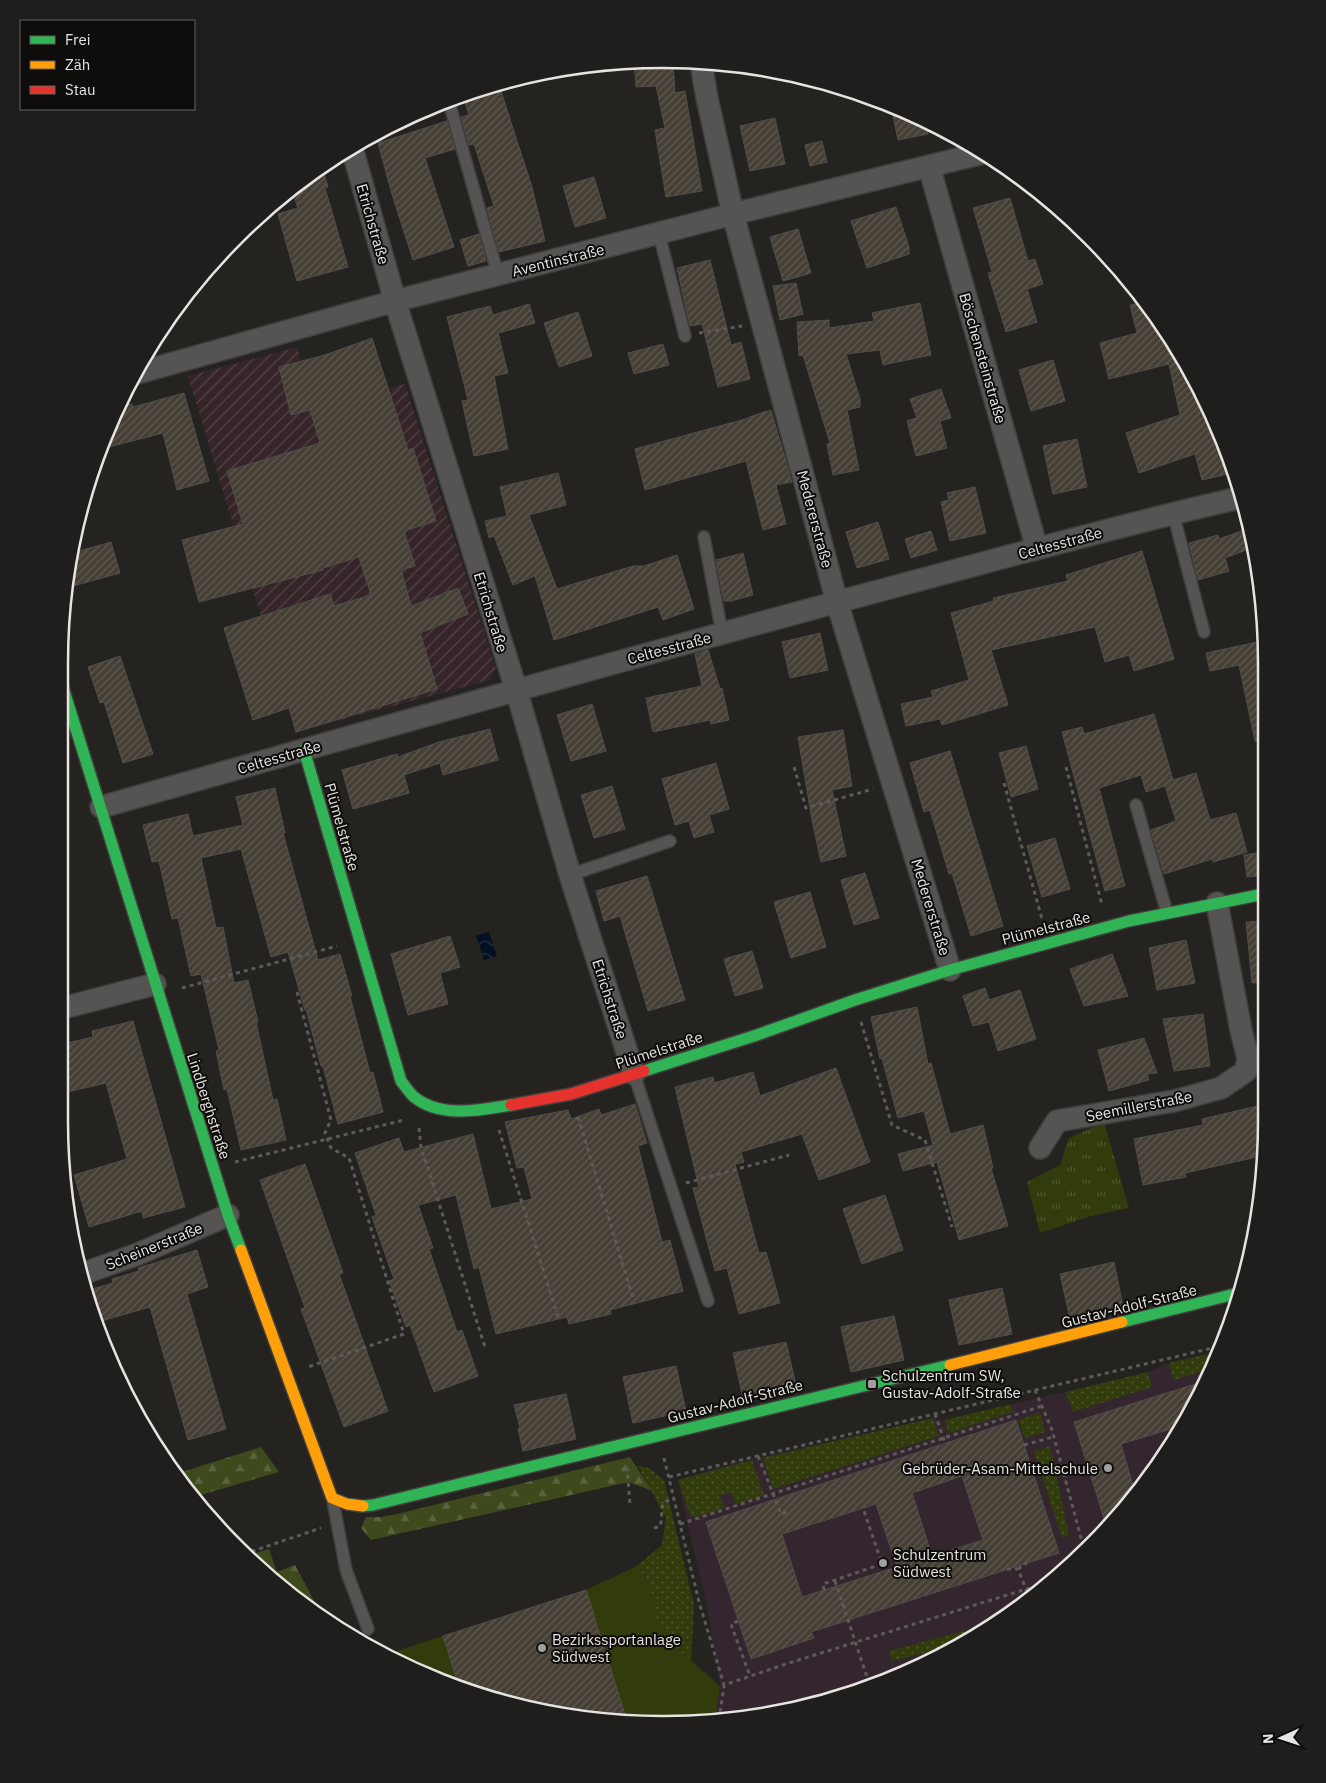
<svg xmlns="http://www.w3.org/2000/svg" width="1326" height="1783" font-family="'IBM Plex Sans',sans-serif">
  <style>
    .industrial { fill: url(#industrial-furrows) }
    .education { fill: #34262e }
    .grass { fill: url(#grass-dots) }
    .forest { fill: url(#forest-firs) }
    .park { fill: url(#park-tufts) }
    .garden { fill: #313b0c }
    .water { fill: url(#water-waves) }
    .building { fill: url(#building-hatch); stroke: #504e4c; fill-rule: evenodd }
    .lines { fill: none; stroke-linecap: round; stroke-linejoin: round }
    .lane-casing { stroke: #413f3d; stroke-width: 14 }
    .street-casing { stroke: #413f3d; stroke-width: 24 }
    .fast-casing { stroke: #413f3d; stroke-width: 14 }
    .slow-casing { stroke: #413f3d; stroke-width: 14 }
    .jam-casing { stroke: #413f3d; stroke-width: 14 }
    .path { stroke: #5c5b5a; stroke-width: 3; stroke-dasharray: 4 4; stroke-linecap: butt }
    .lane { stroke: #555452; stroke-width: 11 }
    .street { stroke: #555452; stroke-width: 21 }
    .fast { stroke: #30b455; stroke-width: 11 }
    .slow { stroke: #ff9f0a; stroke-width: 11 }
    .jam { stroke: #e5322d; stroke-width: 11 }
    .poi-dot { fill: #a2a09d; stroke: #0e0d0b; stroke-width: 2 }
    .labels { text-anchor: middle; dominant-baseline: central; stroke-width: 4; stroke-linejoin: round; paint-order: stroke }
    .street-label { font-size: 15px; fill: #e6e4e0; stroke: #0e0d0b }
    .poi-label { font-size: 15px; fill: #e6e4e0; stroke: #0e0d0b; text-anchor: start }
    .rim { fill: none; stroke: #e6e4e0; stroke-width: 2.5 }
  </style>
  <defs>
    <pattern id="industrial-furrows" width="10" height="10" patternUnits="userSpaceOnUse" patternTransform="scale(1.25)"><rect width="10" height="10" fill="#352529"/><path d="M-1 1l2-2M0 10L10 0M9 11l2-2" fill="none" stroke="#524448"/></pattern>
    <pattern id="grass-dots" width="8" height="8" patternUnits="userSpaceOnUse" patternTransform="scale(1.25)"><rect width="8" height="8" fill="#313b0c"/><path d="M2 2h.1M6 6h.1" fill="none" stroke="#4f572f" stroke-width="1.8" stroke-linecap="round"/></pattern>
    <pattern id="forest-firs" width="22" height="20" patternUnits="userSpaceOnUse" patternTransform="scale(1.25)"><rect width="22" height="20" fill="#3e491c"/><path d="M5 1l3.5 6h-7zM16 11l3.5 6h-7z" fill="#5a633d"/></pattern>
    <pattern id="park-tufts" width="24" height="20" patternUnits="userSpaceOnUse" patternTransform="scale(1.25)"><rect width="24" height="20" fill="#313b0c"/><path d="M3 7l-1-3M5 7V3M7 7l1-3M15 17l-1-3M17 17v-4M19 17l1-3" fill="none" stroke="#4f572f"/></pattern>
    <pattern id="water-waves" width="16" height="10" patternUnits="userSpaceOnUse" patternTransform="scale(1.25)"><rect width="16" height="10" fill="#031124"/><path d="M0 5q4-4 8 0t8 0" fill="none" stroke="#283444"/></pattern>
    <pattern id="building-hatch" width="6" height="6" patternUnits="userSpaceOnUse" patternTransform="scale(1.25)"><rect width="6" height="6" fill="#453e35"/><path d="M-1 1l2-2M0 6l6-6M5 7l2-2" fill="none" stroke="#605a52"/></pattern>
  </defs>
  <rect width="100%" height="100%" fill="#252320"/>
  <!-- industrial -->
  <path class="industrial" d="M 297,347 L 313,408 L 405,384 L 496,669 L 490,680 L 296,732 L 188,376 Z"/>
  <!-- education -->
  <path class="education" d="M 1219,1351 L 1186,1422 L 1117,1519 L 1031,1600 L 965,1643 L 857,1692 L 715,1720 L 720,1686 L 707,1605 L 688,1526 L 678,1480 L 724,1466 L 933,1418 L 945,1420 L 1066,1392 L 1148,1372 L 1169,1363 Z"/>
  <!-- grass -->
  <path class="grass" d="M 1208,1354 L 1212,1365 L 1210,1369 L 1174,1380 L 1169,1363 Z
    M 1148,1372 L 1152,1387 L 1073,1412 L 1066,1392 Z
    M 1011,1404 L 1013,1412 L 948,1433 L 945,1420 Z
    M 1040,1412 L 1045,1432 L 1025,1438 L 1018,1420 Z
    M 933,1418 L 939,1436 L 773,1489 L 763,1458 Z
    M 1050,1446 L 1069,1535 L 1062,1538 L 1034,1452 Z
    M 752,1460 L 764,1495 L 736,1505 L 732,1492 L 720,1496 L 724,1508 L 696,1517 L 690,1515 L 678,1480 Z
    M 638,1466 L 649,1468 L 664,1480 L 694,1605 L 690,1684 L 628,1672 L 650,1583 L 637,1566 L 662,1545 L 666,1518 Z
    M 997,1622 L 965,1643 L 892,1661 L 889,1651 Z"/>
  <!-- forest -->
  <path class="forest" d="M 261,1447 L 279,1472 L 197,1496 L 179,1473 Z
    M 630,1457 L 652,1491 L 629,1482 L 371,1540 L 361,1528 L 366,1517 L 381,1517 L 397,1514 Z
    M 269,1549 L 277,1572 L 295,1565 L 325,1621 L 246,1556 Z"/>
  <!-- park -->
  <path class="park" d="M 1104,1122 L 1129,1208 L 1091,1216 L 1040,1233 L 1027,1182 L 1060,1165 L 1069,1138 Z"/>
  <!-- garden -->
  <path class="garden" d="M 637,1566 L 650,1583 L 655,1615 L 670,1642 L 720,1686 L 715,1720 L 703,1723 L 545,1713 L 396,1662 L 384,1655 L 586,1590 Z"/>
  <!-- water -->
  <path class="water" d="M 489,932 L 497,956 L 484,960 L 476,936 Z"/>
  <!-- building -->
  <path class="building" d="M 634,60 L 673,62 L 675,93 L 685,91 L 702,191 L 666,197 L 655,130 L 665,128 L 656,86 L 636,87 Z
    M 498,82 L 532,187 L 545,241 L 499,252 L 487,208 L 494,206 L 474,144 L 469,145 L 461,117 L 469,115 L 463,96 Z
    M 891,106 L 925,122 L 928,134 L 898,140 Z
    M 775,118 L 785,164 L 750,171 L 740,126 Z
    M 447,121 L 455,149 L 425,158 L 454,247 L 413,260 L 391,191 L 378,143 Z
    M 822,141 L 827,162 L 810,166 L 805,145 Z
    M 322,167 L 328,187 L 325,188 L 348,267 L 297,281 L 278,214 L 298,208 L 292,190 L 310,184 L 308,176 Z
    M 594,177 L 606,218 L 575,227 L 563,186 Z
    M 1010,198 L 1028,261 L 1035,259 L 1043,284 L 1027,289 L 1037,322 L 1006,332 L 988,273 L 992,272 L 973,208 Z
    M 896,207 L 909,247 L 909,254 L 867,268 L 851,221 Z
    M 798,229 L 811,273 L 783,281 L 770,237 Z
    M 479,234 L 486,261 L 468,266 L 460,240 Z
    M 710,260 L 731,345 L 741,342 L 750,379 L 718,387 L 702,324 L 690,326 L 677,268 Z
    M 796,283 L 803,314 L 780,320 L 773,286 Z
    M 1146,302 L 1221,432 L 1232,473 L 1202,480 L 1195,454 L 1139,473 L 1126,433 L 1180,415 L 1169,364 L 1109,379 L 1100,343 L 1137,333 L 1130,305 Z
    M 920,303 L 931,355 L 883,365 L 880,350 L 846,354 L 860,399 L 860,407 L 847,410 L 859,470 L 833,475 L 827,444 L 830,443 L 803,355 L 799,356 L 797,322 L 829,320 L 829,328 L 874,321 L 872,313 Z
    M 529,304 L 535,323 L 498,333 L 508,373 L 494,376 L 508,449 L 474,456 L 462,401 L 468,400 L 447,317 L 490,306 L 493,315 Z
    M 578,312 L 592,356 L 559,367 L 544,323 Z
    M 372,338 L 408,450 L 413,448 L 436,521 L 404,531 L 415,566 L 401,570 L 411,606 L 458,588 L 468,614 L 420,633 L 437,689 L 296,732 L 289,708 L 253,720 L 224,628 L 330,594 L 334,606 L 371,595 L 359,557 L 323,568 L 323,570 L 199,602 L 182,540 L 243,524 L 227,471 L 320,443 L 310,410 L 291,415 L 279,367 L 325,355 Z
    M 663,344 L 669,365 L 634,374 L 628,353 Z
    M 1053,360 L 1065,401 L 1031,411 L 1019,370 Z
    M 941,389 L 951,418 L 940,421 L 947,448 L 916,456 L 907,421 L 917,418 L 910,399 Z
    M 184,393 L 209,481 L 177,490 L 163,433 L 109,447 L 106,435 L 116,408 L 132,404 L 133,407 Z
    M 771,410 L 792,482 L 776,485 L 786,524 L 763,530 L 746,461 L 645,490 L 635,449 L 749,418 L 749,417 Z
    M 1077,439 L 1087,487 L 1053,494 L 1043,446 Z
    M 558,473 L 566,505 L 529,515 L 557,589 L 633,566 L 644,566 L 677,555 L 694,609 L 663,620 L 658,607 L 554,640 L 535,576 L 513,585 L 494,536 L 489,538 L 485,521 L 507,516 L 500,487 Z
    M 975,487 L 986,533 L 950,541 L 941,502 L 949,500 L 947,493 Z
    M 878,522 L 889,559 L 857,568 L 846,532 Z
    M 1247,529 L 1252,548 L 1225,558 L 1229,571 L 1198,580 L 1189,543 L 1218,535 L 1219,539 Z
    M 931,531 L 937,550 L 911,558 L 905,539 Z
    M 111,542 L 120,573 L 66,588 L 72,553 Z
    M 1142,551 L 1174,659 L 1134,671 L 1129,655 L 1105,662 L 1095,627 L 991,650 L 1008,705 L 942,725 L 940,719 L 906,726 L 901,704 L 933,697 L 931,691 L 969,680 L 951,613 L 994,601 L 993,598 L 1068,581 L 1066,575 Z
    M 743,553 L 753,595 L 731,601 L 724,601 L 716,560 Z
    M 820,633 L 828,670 L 790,678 L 782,642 Z
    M 1262,641 L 1263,740 L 1255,741 L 1239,665 L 1210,671 L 1206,653 Z
    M 708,650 L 720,689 L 722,688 L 729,720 L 711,724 L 710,720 L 653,732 L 646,698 L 702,686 L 695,654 Z
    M 120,656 L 153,754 L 123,763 L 104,702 L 100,703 L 88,667 Z
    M 592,704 L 606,751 L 571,761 L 557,715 Z
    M 1154,714 L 1173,780 L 1196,773 L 1210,820 L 1236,813 L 1247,852 L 1213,862 L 1212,859 L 1164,874 L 1151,830 L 1176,821 L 1165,786 L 1146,792 L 1141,775 L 1099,788 L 1125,886 L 1105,891 L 1062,732 L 1082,727 L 1084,734 Z
    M 490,729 L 498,760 L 443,775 L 440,763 L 404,775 L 409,793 L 353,809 L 342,770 L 397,754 L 398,757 L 439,742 Z
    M 843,730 L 852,786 L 832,790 L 846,856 L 821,862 L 812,820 L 798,737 Z
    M 1026,746 L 1038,789 L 1011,797 L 999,753 Z
    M 950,751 L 1003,926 L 971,936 L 952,873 L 949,874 L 930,810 L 924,812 L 910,763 Z
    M 716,763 L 729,809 L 709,815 L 714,832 L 694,838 L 689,821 L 675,825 L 662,779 Z
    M 612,786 L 625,829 L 594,838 L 581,795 Z
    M 275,788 L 285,833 L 283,833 L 318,960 L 340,954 L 352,996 L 350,996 L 370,1073 L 373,1072 L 383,1112 L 338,1124 L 323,1066 L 321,1066 L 306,1009 L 305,1010 L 288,952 L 271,957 L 241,849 L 201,858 L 216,928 L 223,927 L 234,983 L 248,980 L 258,1022 L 256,1022 L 273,1100 L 277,1099 L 286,1140 L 241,1150 L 227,1089 L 224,1090 L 216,1051 L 219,1050 L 201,974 L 191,976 L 178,918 L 172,919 L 159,861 L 152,862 L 143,825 L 188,814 L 193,836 L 243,825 L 236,797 Z
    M 1055,838 L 1070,889 L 1042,897 L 1027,846 Z
    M 1264,852 L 1264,875 L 1247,877 L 1244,855 Z
    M 865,873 L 879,918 L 854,925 L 841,880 Z
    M 647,876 L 685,1000 L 648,1011 L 620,916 L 604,921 L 596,891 Z
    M 810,892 L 826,947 L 791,958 L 774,902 Z
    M 1264,921 L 1265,982 L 1252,983 L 1246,922 Z
    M 450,936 L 460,967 L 440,973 L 448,1004 L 408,1015 L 391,954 Z
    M 1186,940 L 1195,983 L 1157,990 L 1149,948 Z
    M 752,951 L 763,988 L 735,996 L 724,959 Z
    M 1112,954 L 1128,996 L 1084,1006 L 1070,969 Z
    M 985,988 L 989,1000 L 1020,990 L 1036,1039 L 998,1051 L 989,1022 L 973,1026 L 963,996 Z
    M 917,1007 L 928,1064 L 931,1063 L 950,1134 L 983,1125 L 993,1168 L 991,1168 L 1008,1226 L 959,1240 L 937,1162 L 903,1171 L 898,1154 L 933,1145 L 924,1111 L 898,1118 L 882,1058 L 880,1059 L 871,1017 Z
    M 1203,1014 L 1210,1066 L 1174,1071 L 1163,1019 Z
    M 133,1021 L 185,1207 L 143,1218 L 142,1211 L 89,1227 L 74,1175 L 127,1159 L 106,1083 L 59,1094 L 59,1045 L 93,1037 L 92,1031 Z
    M 1144,1038 L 1157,1073 L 1147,1074 L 1149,1080 L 1109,1091 L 1098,1050 Z
    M 836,1068 L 870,1162 L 819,1180 L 802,1134 L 741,1152 L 744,1162 L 735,1164 L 759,1253 L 766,1252 L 780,1303 L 739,1314 L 727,1268 L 715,1271 L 693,1188 L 699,1187 L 675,1087 L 713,1077 L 714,1083 L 753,1072 L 760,1096 Z
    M 635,1104 L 647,1143 L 638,1146 L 662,1242 L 670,1240 L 683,1291 L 610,1310 L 611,1314 L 569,1324 L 567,1317 L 496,1334 L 479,1267 L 474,1269 L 456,1195 L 418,1205 L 433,1248 L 429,1249 L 457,1332 L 462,1330 L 478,1376 L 434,1392 L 410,1325 L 406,1327 L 389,1281 L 394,1279 L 372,1217 L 376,1215 L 355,1153 L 399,1138 L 404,1152 L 473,1134 L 491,1209 L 532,1199 L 524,1167 L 517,1168 L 505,1122 L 568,1110 L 571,1119 L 599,1109 L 601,1115 Z
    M 1266,1104 L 1266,1155 L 1185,1173 L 1186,1177 L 1143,1185 L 1134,1139 L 1203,1125 L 1202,1119 Z
    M 305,1164 L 343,1273 L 339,1274 L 388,1411 L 344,1427 L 301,1309 L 305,1308 L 260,1180 Z
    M 885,1195 L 903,1250 L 862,1264 L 843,1209 Z
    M 197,1250 L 208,1287 L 187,1294 L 226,1429 L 188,1440 L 150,1307 L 98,1322 L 85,1291 L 113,1283 L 112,1279 L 139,1271 L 138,1268 Z
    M 1114,1262 L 1123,1306 L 1070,1319 L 1060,1274 Z
    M 1002,1288 L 1012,1334 L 959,1345 L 949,1300 Z
    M 894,1316 L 904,1360 L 851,1372 L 841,1327 Z
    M 786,1342 L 796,1385 L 743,1398 L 733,1353 Z
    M 676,1366 L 686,1411 L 633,1423 L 623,1377 Z
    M 1205,1381 L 1184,1425 L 1121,1444 L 1135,1493 L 1117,1519 L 1107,1528 L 1074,1422 Z
    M 566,1394 L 576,1439 L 523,1451 L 518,1429 L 520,1428 L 514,1405 Z
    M 1016,1420 L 1059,1553 L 811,1632 L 814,1638 L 751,1659 L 706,1522 ZM 962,1476 L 983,1540 L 932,1556 L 912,1493 ZM 876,1504 L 897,1567 L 802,1597 L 782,1534 Z
    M 586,1590 L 626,1718 L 545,1713 L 458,1683 L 443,1636 Z"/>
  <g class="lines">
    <!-- lane casing -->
    <g class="lane-casing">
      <path id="lane" d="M 449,102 L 498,275
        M 659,234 L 685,336
        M 1173,513 L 1204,632
        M 704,537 L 722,633
        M 1136,805 L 1167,913
        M 570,875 L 670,841
        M 634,1074 L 708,1301
        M 333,1501 L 346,1570 L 368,1629"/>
    </g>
    <!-- street casing -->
    <g class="street-casing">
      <path id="street" d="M 701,63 L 707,98 L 733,214 L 837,602 L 950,970
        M 352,148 L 395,301 L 516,689 L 570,875 L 634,1074
        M 929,166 L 1037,549
        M 134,374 L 395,301 L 733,214 L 983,153
        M 101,807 C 371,731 641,654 912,582 C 1021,553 1129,523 1239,498
        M 59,1009 L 155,984
        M 1040,1148 L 1057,1121 L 1174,1101 L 1221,1088 L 1246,1071 L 1248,1058 L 1241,1030 L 1217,903
        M 79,1275 L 138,1254 L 228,1215"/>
    </g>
    <!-- fast casing -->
    <g class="fast-casing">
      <path id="fast" d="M 60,678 L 228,1215 L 241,1250
        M 304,750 L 401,1081 C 405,1086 409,1092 413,1096 C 440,1119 480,1110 511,1105
        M 644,1071 L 757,1035 L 855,1000 L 950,970 L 1129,921 L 1264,894
        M 1122,1322 L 1239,1293
        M 363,1506 L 373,1505 L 950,1365"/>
    </g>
    <!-- slow casing -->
    <g class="slow-casing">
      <path id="slow" d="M 241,1250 L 332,1498 L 347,1504 L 363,1506
        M 950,1365 L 1122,1322"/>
    </g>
    <!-- jam casing -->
    <g class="jam-casing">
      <path id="jam" d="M 511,1105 L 571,1094 L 644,1071"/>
    </g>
    <!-- path -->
    <path class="path" d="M 699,333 L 742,326
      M 60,640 L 64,654
      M 794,767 L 806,808 L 873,789
      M 1066,767 L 1102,905
      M 1004,783 L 1042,919
      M 182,988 L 337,946
      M 297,992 L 331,1120 L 325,1133 L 331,1148 L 349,1158 L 404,1334 L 308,1367
      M 861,1022 L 892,1125 L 925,1140 L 952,1227
      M 578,1117 L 633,1298
      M 419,1128 L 421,1147 L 485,1347
      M 499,1130 L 559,1320
      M 235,1162 L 404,1120
      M 686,1183 L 789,1155
      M 1035,1390 L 1052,1430 L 1084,1549
      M 935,1414 L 945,1443
      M 1024,1445 L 1053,1437
      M 758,1456 L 781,1514 L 787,1512
      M 664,1458 L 699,1602 L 724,1685 L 789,1663 L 1049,1582
      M 627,1467 L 630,1504
      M 669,1477 L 1221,1346
      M 680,1524 L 1042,1406
      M 654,1528 L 660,1526 C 665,1511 655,1504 674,1498
      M 244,1554 L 321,1528
      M 1007,1569 L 1018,1569 L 1030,1600
      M 1018,1569 L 1027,1563
      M 835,1581 L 870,1686
      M 824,1590 L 823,1584 L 882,1564 L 863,1508
      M 738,1621 L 731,1624 L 750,1676
      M 376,1643 L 384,1655
      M 719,1720 L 724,1686"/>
    <!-- lane -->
    <use href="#lane" class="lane"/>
    <!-- street -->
    <use href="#street" class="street"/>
    <!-- fast -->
    <use href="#fast" class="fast"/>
    <!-- slow -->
    <use href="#slow" class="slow"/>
    <!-- jam -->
    <use href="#jam" class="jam"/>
  </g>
  <!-- markers -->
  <g class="poi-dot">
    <rect x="867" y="1379" width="10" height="10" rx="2.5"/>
    <circle cx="1108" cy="1468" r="5"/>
    <circle cx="883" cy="1563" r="5"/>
    <circle cx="542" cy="1648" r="5"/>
  </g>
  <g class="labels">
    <!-- street labels -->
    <g class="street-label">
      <text transform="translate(373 224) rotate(74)">Etrichstraße</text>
      <text transform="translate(558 260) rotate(-14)">Aventinstraße</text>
      <text transform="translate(983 358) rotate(74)">Böschensteinstraße</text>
      <text transform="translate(815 519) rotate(75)">Medererstraße</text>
      <text transform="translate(1060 543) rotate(-15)">Celtesstraße</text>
      <text transform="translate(491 612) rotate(73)">Etrichstraße</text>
      <text transform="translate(669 648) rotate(-15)">Celtesstraße</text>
      <text transform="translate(279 757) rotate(-16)">Celtesstraße</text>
      <text transform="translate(342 827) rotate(74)">Plümelstraße</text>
      <text transform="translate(931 907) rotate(73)">Medererstraße</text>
      <text transform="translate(1046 928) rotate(-15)">Plümelstraße</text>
      <text transform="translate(610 999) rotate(72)">Etrichstraße</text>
      <text transform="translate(659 1050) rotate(-18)">Plümelstraße</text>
      <text transform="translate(209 1106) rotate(72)">Lindberghstraße</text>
      <text transform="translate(1139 1106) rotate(-11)">Seemillerstraße</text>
      <text transform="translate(154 1246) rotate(-22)">Scheinerstraße</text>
      <text transform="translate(1129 1306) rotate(-14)">Gustav-Adolf-Straße</text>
      <text transform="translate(735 1401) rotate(-14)">Gustav-Adolf-Straße</text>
    </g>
    <!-- poi labels -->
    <g class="poi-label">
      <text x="882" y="1375">Schulzentrum SW,<tspan x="882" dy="17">Gustav-Adolf-Straße</tspan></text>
      <text x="1098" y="1468" text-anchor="end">Gebrüder-Asam-Mittelschule</text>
      <text x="893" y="1554">Schulzentrum<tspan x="893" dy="17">Südwest</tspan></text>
      <text x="552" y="1639">Bezirkssportanlage<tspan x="552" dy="17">Südwest</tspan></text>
    </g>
  </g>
  <!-- crop -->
  <path d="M0 0H1326V1783H0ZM663 68H663A595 595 0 0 1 1258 663V1121A595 595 0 0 1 663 1716H663A595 595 0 0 1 68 1121V663A595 595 0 0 1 663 68Z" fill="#1f1e1c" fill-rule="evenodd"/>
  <path class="rim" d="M663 68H663A595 595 0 0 1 1258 663V1121A595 595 0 0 1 663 1716H663A595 595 0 0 1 68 1121V663A595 595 0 0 1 663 68Z"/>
  <!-- legend -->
  <rect x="20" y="20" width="175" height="90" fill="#0e0d0b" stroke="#646360"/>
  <rect x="30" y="36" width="25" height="8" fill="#30b455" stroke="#646360"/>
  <text x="65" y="45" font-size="15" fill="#e6e4e0">Frei</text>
  <rect x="30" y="61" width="25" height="8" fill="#ff9f0a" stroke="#646360"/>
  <text x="65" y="70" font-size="15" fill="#e6e4e0">Zäh</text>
  <rect x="30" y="86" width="25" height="8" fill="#e5322d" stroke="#646360"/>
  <text x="65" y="95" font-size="15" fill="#e6e4e0">Stau</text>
  <!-- north arrow -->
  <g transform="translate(1281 1738) rotate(267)" stroke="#0e0d0b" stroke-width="4" paint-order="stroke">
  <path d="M0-4L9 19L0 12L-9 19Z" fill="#e6e4e0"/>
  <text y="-8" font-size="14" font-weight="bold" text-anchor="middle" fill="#e6e4e0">N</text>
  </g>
</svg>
